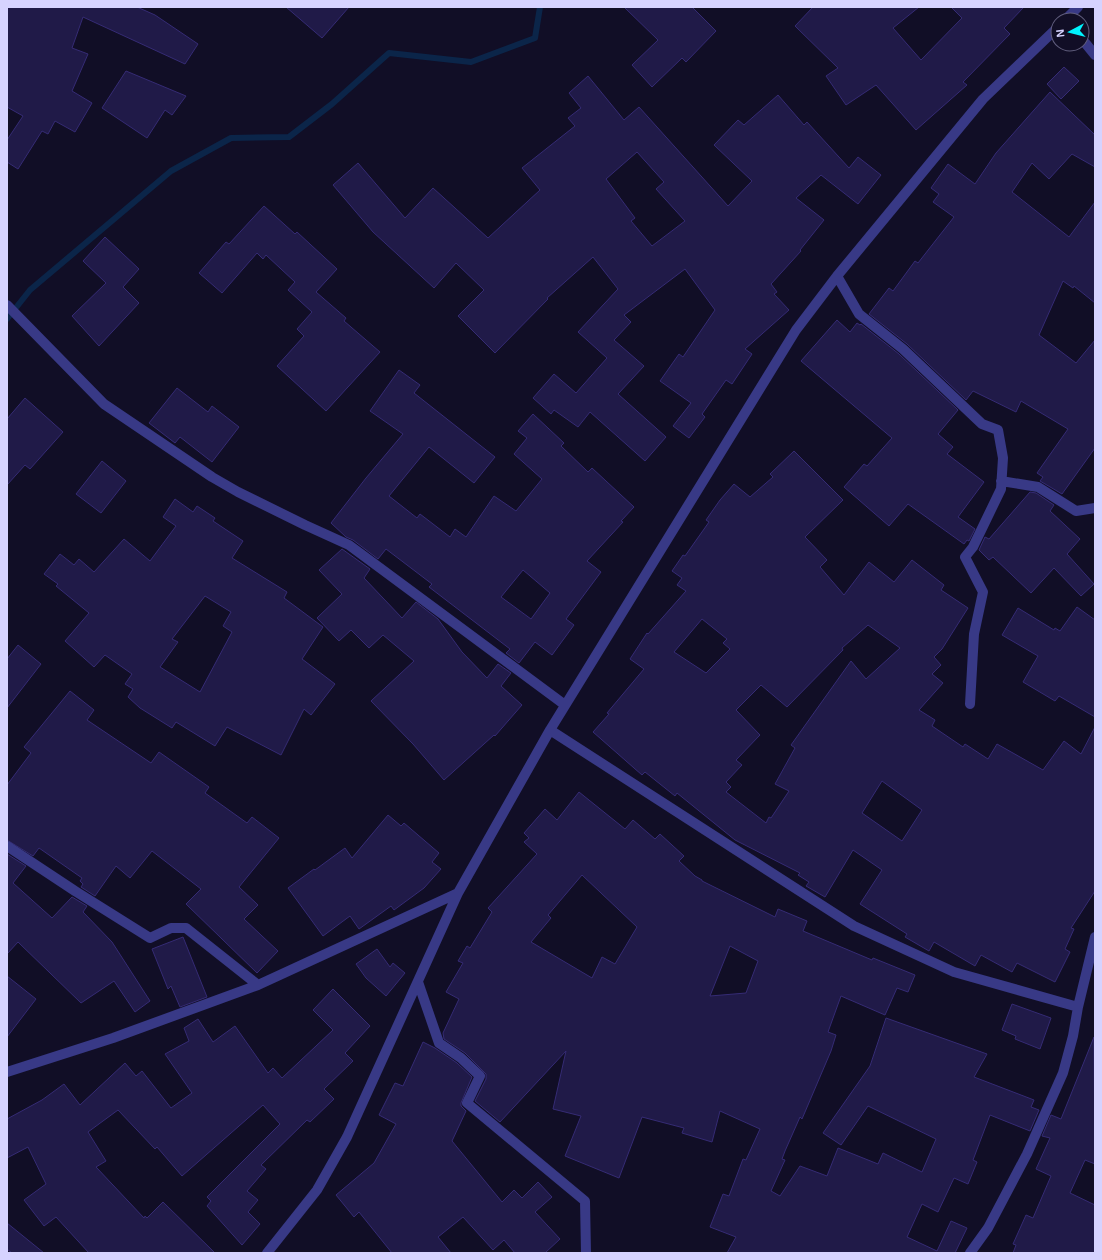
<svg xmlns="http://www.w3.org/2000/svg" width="1102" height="1260" font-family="Arial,sans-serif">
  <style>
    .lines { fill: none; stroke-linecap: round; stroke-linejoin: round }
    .stream { stroke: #0b2549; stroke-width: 6 }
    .building { fill: #201a48; stroke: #352b74; fill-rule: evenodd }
    .minor { stroke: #383986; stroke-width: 10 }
  </style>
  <rect width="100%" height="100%" fill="#110e26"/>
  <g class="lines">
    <!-- stream -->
    <path class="stream" d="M 7,319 L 30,290 L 171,171 L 231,138 L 289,137 L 332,104 L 389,53 L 471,62 L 535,38 L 540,7"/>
  </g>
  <!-- building -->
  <path class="building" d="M 7,7 L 137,7 L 155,15 L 198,44 L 185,64 L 83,17 L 72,48 L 88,54 L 72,91 L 92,103 L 75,132 L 55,121 L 48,134 L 42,131 L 18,169 L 7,162 L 7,140 L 23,116 L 7,107 Z
    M 286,7 L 349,7 L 322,38 Z
    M 624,7 L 692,7 L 716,31 L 686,62 L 682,58 L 652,87 L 632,65 L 658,40 Z
    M 813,7 L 919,7 L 893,28 L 921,60 L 962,18 L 951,7 L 1024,7 L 1004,28 L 1010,34 L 963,82 L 967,85 L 916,130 L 876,85 L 846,105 L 826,76 L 838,68 L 795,26 Z
    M 1064,67 L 1079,81 L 1061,99 L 1047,84 Z
    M 126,71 L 186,96 L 172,115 L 165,110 L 147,138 L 102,108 Z
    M 588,76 L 624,120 L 639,107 L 728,206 L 752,181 L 714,145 L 738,120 L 744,125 L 778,95 L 804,125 L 807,122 L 849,168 L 858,157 L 881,175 L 858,204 L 821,175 L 796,198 L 824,220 L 800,250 L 801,251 L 771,284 L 777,292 L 774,294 L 789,310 L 745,349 L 752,354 L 732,384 L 726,380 L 702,414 L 705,417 L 689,438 L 673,426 L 691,403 L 660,381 L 679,354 L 683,357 L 715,310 L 685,269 L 624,315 L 631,322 L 614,340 L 644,366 L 618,394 L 666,437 L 645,461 L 590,412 L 578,427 L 554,410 L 551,414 L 533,398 L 554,374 L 576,393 L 607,358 L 578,332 L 618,289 L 593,257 L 547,298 L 548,299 L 495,353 L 458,316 L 484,290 L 456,263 L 434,288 L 373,232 L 333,185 L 358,163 L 405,218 L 433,188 L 488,238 L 540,190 L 522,168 L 575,126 L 568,118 L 581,108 L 569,93 ZM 637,152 L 664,182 L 656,189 L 685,221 L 652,246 L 631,221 L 635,218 L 606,179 Z
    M 1050,92 L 1095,135 L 1095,167 L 1072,154 L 1049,179 L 1032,163 L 1012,192 L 1069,237 L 1095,202 L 1095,303 L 1074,286 L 1073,288 L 1063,281 L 1039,335 L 1076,363 L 1095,340 L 1095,448 L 1062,494 L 1040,481 L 1043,477 L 1037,473 L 1068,429 L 1021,401 L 1016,412 L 973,391 L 966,400 L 907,344 L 869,314 L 889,288 L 893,291 L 915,261 L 918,263 L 954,217 L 933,202 L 939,194 L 931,188 L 948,164 L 975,184 L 996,153 Z
    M 264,206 L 295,234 L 297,232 L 337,269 L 316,292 L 346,318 L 344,321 L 380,352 L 326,411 L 277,366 L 304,336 L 297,329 L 312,312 L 288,290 L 295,282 L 266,255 L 263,259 L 257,253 L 222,293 L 199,273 L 226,242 L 229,244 Z
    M 105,237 L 139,269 L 123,287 L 139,303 L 99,346 L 72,316 L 106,283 L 83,261 Z
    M 837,320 L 850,332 L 857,323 L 860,325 L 861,324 L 899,354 L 958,410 L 938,434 L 953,447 L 947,454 L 984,482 L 958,517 L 975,529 L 969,541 L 967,540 L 964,544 L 908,504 L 889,526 L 844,487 L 864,464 L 867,466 L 892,438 L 801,361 Z
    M 399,370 L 420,385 L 414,393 L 495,457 L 474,483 L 429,447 L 389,496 L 417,518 L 420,514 L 450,537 L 455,529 L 466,537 L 494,496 L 516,511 L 542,479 L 514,454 L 527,438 L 518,431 L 533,414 L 564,443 L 561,446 L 588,472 L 592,468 L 634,507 L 621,521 L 623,522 L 587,561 L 601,572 L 566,619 L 574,625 L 552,655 L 535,642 L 519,663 L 506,653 L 510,649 L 429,587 L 432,584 L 386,549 L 378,559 L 353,540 L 346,537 L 331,523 L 366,478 L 403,434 L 370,411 ZM 523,570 L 550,593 L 531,619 L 501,597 Z
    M 177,388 L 208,412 L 212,406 L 239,427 L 212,462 L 180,437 L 175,443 L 149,423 Z
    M 25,398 L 63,432 L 30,469 L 25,465 L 7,485 L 7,419 Z
    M 794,451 L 843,500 L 805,537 L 827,560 L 820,567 L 844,595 L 869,562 L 894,582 L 912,560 L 944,585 L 941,590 L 968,608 L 942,649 L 934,657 L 941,665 L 932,674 L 943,683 L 919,710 L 935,720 L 932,726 L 963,747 L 965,744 L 988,759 L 997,744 L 1043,770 L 1064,741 L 1081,754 L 1095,727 L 1095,891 L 1071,928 L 1074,929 L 1065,949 L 1070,952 L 1055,982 L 1017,963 L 1012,972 L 981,955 L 975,966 L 934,942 L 929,951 L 905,937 L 907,934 L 860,904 L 882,870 L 853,850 L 825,897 L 806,886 L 809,882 L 798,875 L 800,873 L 735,840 L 677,793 L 675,796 L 645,772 L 642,775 L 593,732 L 609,714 L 607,713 L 644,669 L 630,659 L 647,633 L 648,634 L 686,591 L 677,585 L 682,578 L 672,571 L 683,555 L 685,556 L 709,522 L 706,520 L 720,500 L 734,484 L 750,497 L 773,477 L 770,474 ZM 702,619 L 727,639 L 723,643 L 730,649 L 706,673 L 674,652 ZM 868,625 L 900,648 L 866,679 L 851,661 L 791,745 L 795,748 L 775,784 L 789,791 L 771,818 L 769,817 L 766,823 L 726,792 L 731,787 L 726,782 L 742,765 L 736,760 L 760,735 L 736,710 L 761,685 L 787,707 L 843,650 L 842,648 ZM 882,781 L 922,810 L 902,841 L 862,813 Z
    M 102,461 L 126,481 L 101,513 L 76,494 Z
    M 1030,492 L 1036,493 L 1054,505 L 1050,511 L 1080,539 L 1067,554 L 1094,584 L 1081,596 L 1054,568 L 1031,593 L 993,557 L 989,560 L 979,550 L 985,537 L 989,539 Z
    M 175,499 L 193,512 L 197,506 L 215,518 L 213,521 L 243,541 L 232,558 L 287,592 L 284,598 L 323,627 L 302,659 L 335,684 L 311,715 L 304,709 L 281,755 L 227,727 L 215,746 L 176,722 L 172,728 L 140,708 L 128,697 L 133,689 L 125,684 L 132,674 L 105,655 L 94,667 L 65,641 L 89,613 L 56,586 L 58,584 L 44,574 L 60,554 L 74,565 L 79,559 L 94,572 L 124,539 L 150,561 L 176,526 L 163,517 ZM 205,596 L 231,612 L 223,626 L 232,632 L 200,692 L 160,667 L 178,642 L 172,639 Z
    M 342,549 L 370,569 L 364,578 L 402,618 L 416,602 L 438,619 L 462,652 L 487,678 L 498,664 L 511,673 L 501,686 L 522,705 L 495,736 L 494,735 L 444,780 L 413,744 L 371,701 L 414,661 L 383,635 L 369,648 L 351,630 L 339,641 L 317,618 L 342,594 L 319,570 Z
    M 1077,607 L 1095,620 L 1095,717 L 1059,696 L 1055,701 L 1023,682 L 1038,656 L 1002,635 L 1018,608 L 1054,630 L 1055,628 L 1060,631 Z
    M 18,645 L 41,664 L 7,708 L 7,659 Z
    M 70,691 L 94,710 L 87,720 L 151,763 L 159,752 L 209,787 L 205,793 L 247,823 L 252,817 L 279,838 L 239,887 L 258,905 L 244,919 L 278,951 L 257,973 L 186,904 L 201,889 L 152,851 L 130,878 L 116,866 L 95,896 L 81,887 L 83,884 L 80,881 L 82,878 L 39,848 L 33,856 L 7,840 L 7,785 L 31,753 L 24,747 Z
    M 579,792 L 625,829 L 633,820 L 655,839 L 660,834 L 684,856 L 679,861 L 695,876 L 702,880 L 702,881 L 775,917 L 778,909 L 807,921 L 803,931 L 872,960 L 873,958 L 915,975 L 908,992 L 897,988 L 885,1015 L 841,996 L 828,1032 L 836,1035 L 831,1051 L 802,1119 L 800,1117 L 785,1151 L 782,1159 L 785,1160 L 771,1191 L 780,1196 L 800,1166 L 827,1176 L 838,1148 L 878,1164 L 883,1153 L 922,1172 L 936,1139 L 868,1106 L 841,1145 L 823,1133 L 870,1066 L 886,1018 L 987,1054 L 974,1077 L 1034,1100 L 1031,1107 L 1039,1110 L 1030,1131 L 990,1115 L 973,1160 L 977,1162 L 968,1184 L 954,1178 L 938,1212 L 922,1204 L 907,1237 L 937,1251 L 951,1221 L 967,1228 L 955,1253 L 727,1253 L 736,1237 L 710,1227 L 723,1194 L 729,1196 L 743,1159 L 746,1160 L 760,1129 L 720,1111 L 712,1142 L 682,1133 L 684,1128 L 642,1117 L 619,1178 L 565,1156 L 581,1116 L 553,1109 L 566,1051 L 500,1122 L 475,1101 L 486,1079 L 486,1074 L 465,1053 L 444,1039 L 443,1033 L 459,999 L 446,992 L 463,963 L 458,961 L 467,946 L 470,948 L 492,912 L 488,908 L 537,854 L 524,842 L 529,838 L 524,833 L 545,809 L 557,820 ZM 582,875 L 637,927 L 615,964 L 602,957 L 592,978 L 531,942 L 551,918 L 548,915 ZM 730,946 L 758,961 L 746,993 L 710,996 Z
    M 388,815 L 401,826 L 404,823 L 439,853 L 432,862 L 441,869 L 424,888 L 394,910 L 391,906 L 359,929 L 350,916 L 323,936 L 288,888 L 314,869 L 315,870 L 345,848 L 352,858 Z
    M 7,854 L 26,866 L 13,883 L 52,918 L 72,897 L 87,906 L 83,912 L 112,942 L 150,1001 L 135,1012 L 114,981 L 81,1003 L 18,942 L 7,954 Z
    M 183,937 L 207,997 L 180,1007 L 171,986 L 168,989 L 152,949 Z
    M 377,949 L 390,967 L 393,963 L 405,973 L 386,996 L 366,978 L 356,964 Z
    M 7,976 L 36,999 L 7,1037 Z
    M 333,989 L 370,1026 L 345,1053 L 353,1061 L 324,1089 L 334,1099 L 310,1122 L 307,1120 L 261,1165 L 266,1169 L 247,1191 L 258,1200 L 248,1212 L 260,1224 L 242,1245 L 207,1206 L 211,1201 L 207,1197 L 280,1124 L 263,1105 L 182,1176 L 157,1147 L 155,1149 L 118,1110 L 88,1132 L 106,1161 L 96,1167 L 144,1218 L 145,1216 L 147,1218 L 163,1202 L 215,1253 L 89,1253 L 56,1217 L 44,1226 L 24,1200 L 46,1184 L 28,1147 L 7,1158 L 7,1119 L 42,1100 L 64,1084 L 80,1105 L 125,1063 L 136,1076 L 142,1071 L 171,1108 L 192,1093 L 165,1054 L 189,1041 L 184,1028 L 198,1019 L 213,1042 L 235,1026 L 268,1073 L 273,1068 L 282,1078 L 333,1030 L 313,1010 Z
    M 1012,1004 L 1051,1018 L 1040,1049 L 1015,1039 L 1016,1036 L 1002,1030 Z
    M 1094,1037 L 1095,1164 L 1085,1160 L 1070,1193 L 1095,1205 L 1095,1253 L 1013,1253 L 1016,1245 L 1013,1244 L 1026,1215 L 1033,1218 L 1051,1176 L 1036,1169 L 1050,1138 L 1042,1136 L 1051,1115 L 1061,1119 Z
    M 423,1042 L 435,1048 L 457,1063 L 472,1077 L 461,1103 L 461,1106 L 466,1111 L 452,1141 L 502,1202 L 514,1190 L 522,1198 L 538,1182 L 552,1197 L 535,1212 L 560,1239 L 545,1253 L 515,1253 L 504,1240 L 493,1250 L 463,1217 L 438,1237 L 451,1253 L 392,1253 L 359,1212 L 354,1217 L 336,1195 L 374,1163 L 396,1124 L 379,1115 L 395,1083 L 403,1086 Z
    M 7,1223 L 44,1253 L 12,1253 L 7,1249 Z"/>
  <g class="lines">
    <!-- minor -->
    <path class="minor" d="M 1065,20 L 1078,7
      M 1082,39 L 1095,55
      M 837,276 L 859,314 L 903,349 L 982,424 L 998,430 L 1003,458 L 1001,489 L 973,547 L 965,557 L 983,592 L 974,634 L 970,704
      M 7,305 L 104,404 L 212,477 L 238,492 L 305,525 L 349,545 L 565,705
      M 1001,481 L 1038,487 L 1076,511 L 1095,508
      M 550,730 L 854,926 L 954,972 L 1078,1007
      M 7,846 L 75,891 L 150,938 L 171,928 L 186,928 L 258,985
      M 418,982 L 439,1043 L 461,1058 L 480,1076 L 467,1103 L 585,1201 L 586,1253
      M 7,1072 L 113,1038 L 258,985 L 458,893
      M 267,1253 L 317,1190 L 347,1137 L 458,893 L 550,730 L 796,330 L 837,276 L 983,99 L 1058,27
      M 970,1253 L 988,1228 L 1027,1154 L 1063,1073 L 1073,1036 L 1078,1007 L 1095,937"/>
  </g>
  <!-- border -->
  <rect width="1102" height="1260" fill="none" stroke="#d6d3ff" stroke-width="16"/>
  <!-- north arrow -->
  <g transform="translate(1070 32) rotate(263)"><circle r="19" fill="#110e26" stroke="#605d7d"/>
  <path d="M0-3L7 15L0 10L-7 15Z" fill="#00f3fe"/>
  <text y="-6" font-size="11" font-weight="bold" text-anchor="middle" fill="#d6d3ff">N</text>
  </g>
</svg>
